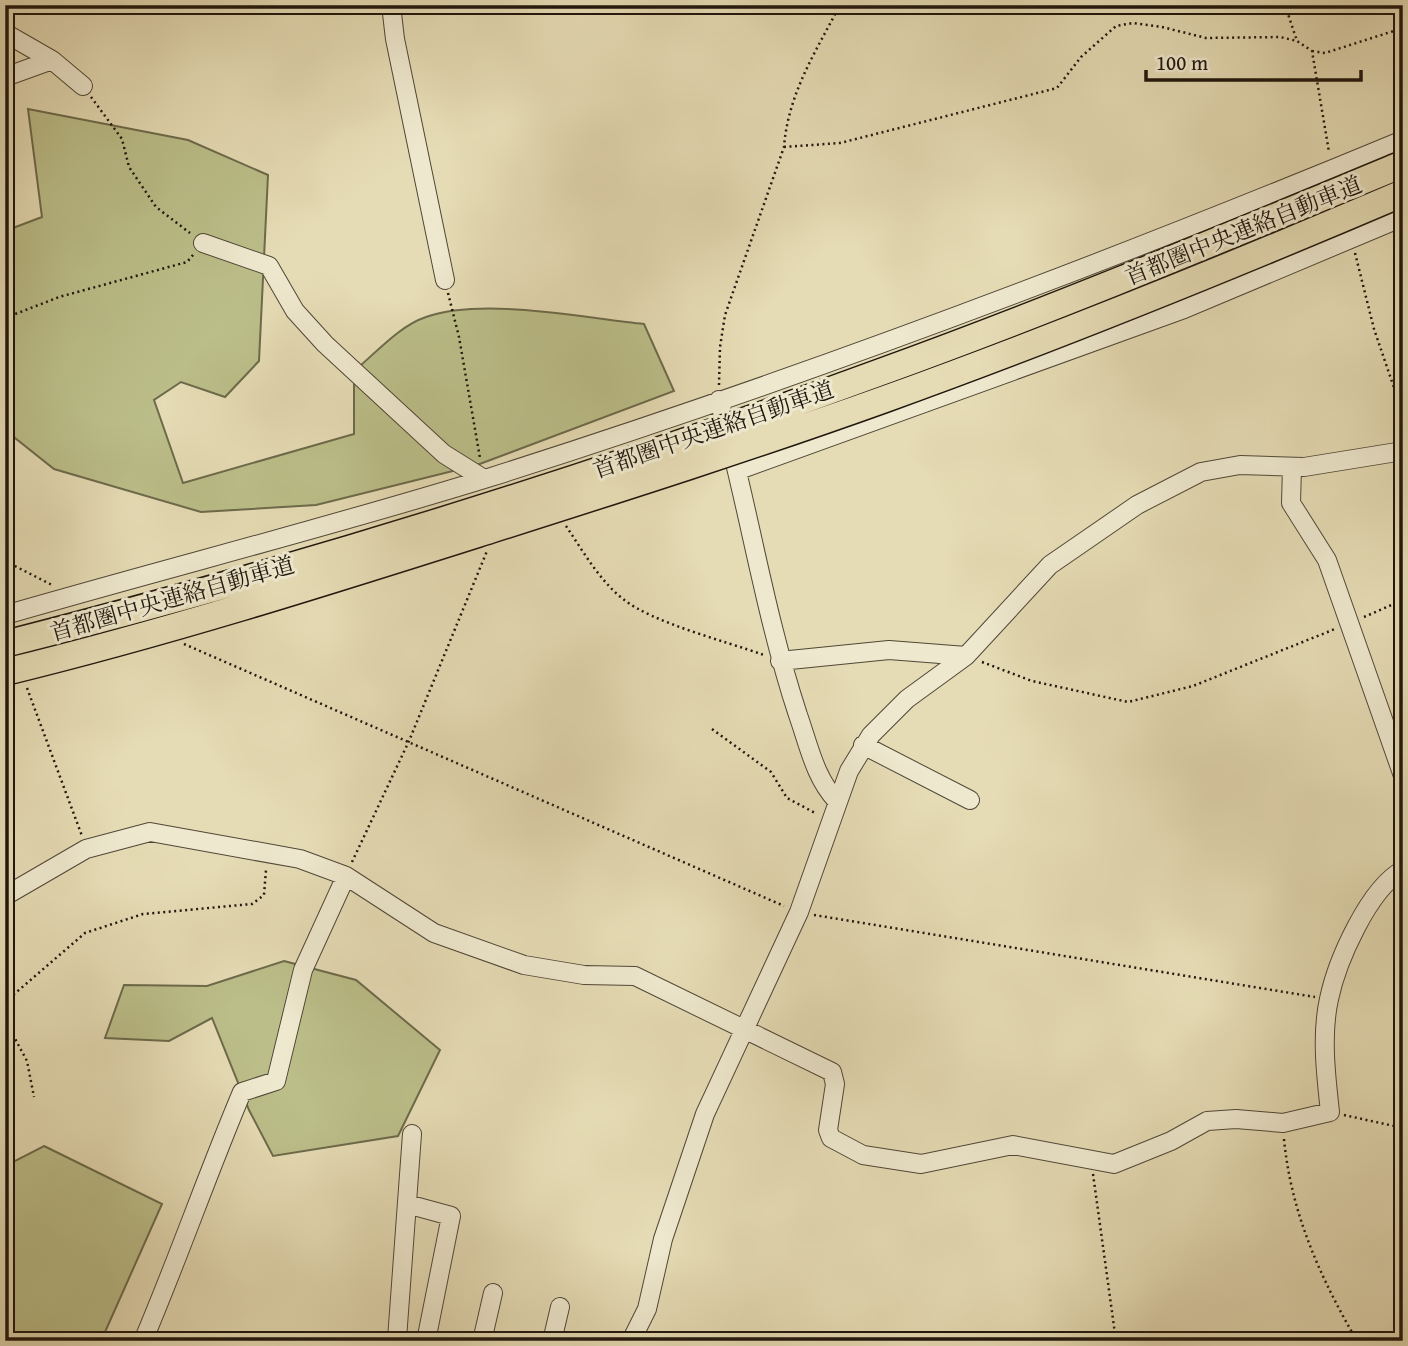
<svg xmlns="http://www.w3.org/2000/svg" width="1408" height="1346" font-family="'Gentium Book Plus','Noto Serif JP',serif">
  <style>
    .green { fill: #bbbe89; stroke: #6d6a4b; stroke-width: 2 }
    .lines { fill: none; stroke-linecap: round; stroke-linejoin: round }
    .minor-casing { stroke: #504737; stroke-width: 20 }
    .path { stroke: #1f160d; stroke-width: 2.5; stroke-dasharray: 2 3.5; stroke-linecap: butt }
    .minor { stroke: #eee8ce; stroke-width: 18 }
    .highway-bridge-casing { stroke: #1f160d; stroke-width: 29; stroke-linecap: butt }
    .highway-bridge { stroke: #e5dbb4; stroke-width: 26 }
    .labels { text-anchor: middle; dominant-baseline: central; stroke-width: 6; stroke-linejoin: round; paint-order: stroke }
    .street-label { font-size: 23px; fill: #1f160d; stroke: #eee8ce }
  </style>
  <rect width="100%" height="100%" fill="#e5dbb4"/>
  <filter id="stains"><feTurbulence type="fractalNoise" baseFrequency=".00286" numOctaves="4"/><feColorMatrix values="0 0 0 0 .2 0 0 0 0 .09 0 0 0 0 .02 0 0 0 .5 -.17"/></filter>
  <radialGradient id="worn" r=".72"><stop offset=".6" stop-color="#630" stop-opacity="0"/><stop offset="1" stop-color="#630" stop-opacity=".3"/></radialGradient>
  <!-- green -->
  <path class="green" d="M 28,109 L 188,140 L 268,175 L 259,361 L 225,397 L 181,382 L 154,400 L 183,483 L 354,434 L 354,371 C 376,353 399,326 426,317 C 484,297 583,318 644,324 L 674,391 L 477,465 L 316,505 L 201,512 L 54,469 L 5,430 L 5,231 L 42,217 Z
    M 284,961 L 356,980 L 440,1050 L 398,1136 L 273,1156 L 249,1110 L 212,1018 L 169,1041 L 105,1038 L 124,985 L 207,986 Z
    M 44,1146 L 162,1204 L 101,1341 L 5,1341 L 5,1166 Z"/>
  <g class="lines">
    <!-- minor casing -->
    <g class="minor-casing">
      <path id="minor" d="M 391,5 L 395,39 L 445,280
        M 5,33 L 52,60 L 83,86
        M 5,77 L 52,60
        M 203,243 L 269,266 L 295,311 L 325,344 L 444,454 L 484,479
        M 719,400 C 748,504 764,612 798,715 C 809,746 815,778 837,801
        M 1292,467 L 1291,503 L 1327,560 L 1403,776
        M 739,470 L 1184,309 L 1403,217
        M 5,615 C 167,568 330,527 491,477 C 800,379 1104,264 1403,140
        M 780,661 L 889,650 L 966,656
        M 863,745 L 970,800
        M 5,896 L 86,849 L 150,832 L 300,859 L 346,876 L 434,933 L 524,965 L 584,975 L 635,976 L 832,1072 L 835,1084 L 828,1130 L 831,1138 L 863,1155 L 921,1164 L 1013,1145 L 1114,1164 L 1171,1141 L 1207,1121 L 1236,1119 L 1283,1123 L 1330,1112 C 1326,1076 1321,1035 1329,999 C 1337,961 1369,888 1403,870
        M 407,1204 L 451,1216 L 426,1341
        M 143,1341 C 178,1259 207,1175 242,1092 L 276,1081 L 303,970 L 346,876
        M 411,1341 L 397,1339 L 412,1134
        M 482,1341 L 493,1293
        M 552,1341 L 560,1307
        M 631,1341 L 647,1309 L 663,1239 L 705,1114 L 799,912 L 849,771 L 871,735 L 907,699 L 966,656 L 1050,565 L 1137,505 L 1201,472 L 1240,465 L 1304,467 L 1403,451"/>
    </g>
    <!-- path -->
    <path class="path" d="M 1285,5 L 1297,41 L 1312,51 L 1329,152
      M 1312,51 L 1325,53 L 1403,28
      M 91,97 L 122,139 L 129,167 L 156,207 L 190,233
      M 784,147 L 840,143 L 1057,88 L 1081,57 L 1116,26 L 1133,23 L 1162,27 L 1206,38 L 1280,37 L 1297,41
      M 1355,253 L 1374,329 L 1403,414
      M 448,293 L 459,337 L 480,458
      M 5,318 L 59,297 L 187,262 L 193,255
      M 719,385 L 720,347 L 725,315 L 784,147 C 788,94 816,51 840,5
      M 566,526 C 583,551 599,580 623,599 C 653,623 725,641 764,655
      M 5,561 L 52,585
      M 1364,617 L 1403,600
      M 184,644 L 784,906
      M 982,662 L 1032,681 L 1128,702 L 1193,686 L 1335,629
      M 27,688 L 82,836
      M 712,729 L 771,772 L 787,798 L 817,814
      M 352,862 L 409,741 L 487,551
      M 814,915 L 1315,997
      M 5,1002 L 85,933 L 143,914 L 252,904 L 264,895 L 266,870
      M 5,1020 L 27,1061 L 34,1097
      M 1344,1115 L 1403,1128
      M 1284,1139 C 1291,1213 1320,1277 1357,1341
      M 1093,1174 L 1116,1341"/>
    <!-- minor -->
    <use href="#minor" class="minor"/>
    <!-- highway-bridge casing -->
    <g class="highway-bridge-casing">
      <path id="highway-bridge" d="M 5,644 C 300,569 592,478 878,373 C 1055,309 1229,236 1403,164
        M 5,672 C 169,632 329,581 490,530 C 622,488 754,446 885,399 C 1060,336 1232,266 1403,193"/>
    </g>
    <!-- highway-bridge -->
    <use href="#highway-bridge" class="highway-bridge"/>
  </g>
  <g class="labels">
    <!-- street labels -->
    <g class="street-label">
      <text transform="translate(1243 230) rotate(-22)">首都圏中央連絡自動車道</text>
      <text transform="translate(713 429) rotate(-19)">首都圏中央連絡自動車道</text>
      <text transform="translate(172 598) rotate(-16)">首都圏中央連絡自動車道</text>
    </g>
  </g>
  <!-- margin -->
  <rect width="1408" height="1346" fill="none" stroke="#e5dbb4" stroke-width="28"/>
  <rect x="7" y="7" width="1394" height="1332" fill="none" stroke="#1f160d" stroke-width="3.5"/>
  <rect x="14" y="14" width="1380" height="1318" fill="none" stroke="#1f160d" stroke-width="2"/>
  <!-- scale -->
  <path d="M1146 70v10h215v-10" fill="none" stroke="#1f160d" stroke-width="3.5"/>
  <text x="1156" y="70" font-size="21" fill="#1f160d" stroke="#eee8ce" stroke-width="5" paint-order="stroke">100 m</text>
  <rect width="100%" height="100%" filter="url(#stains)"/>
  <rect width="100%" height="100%" fill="url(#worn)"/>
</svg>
